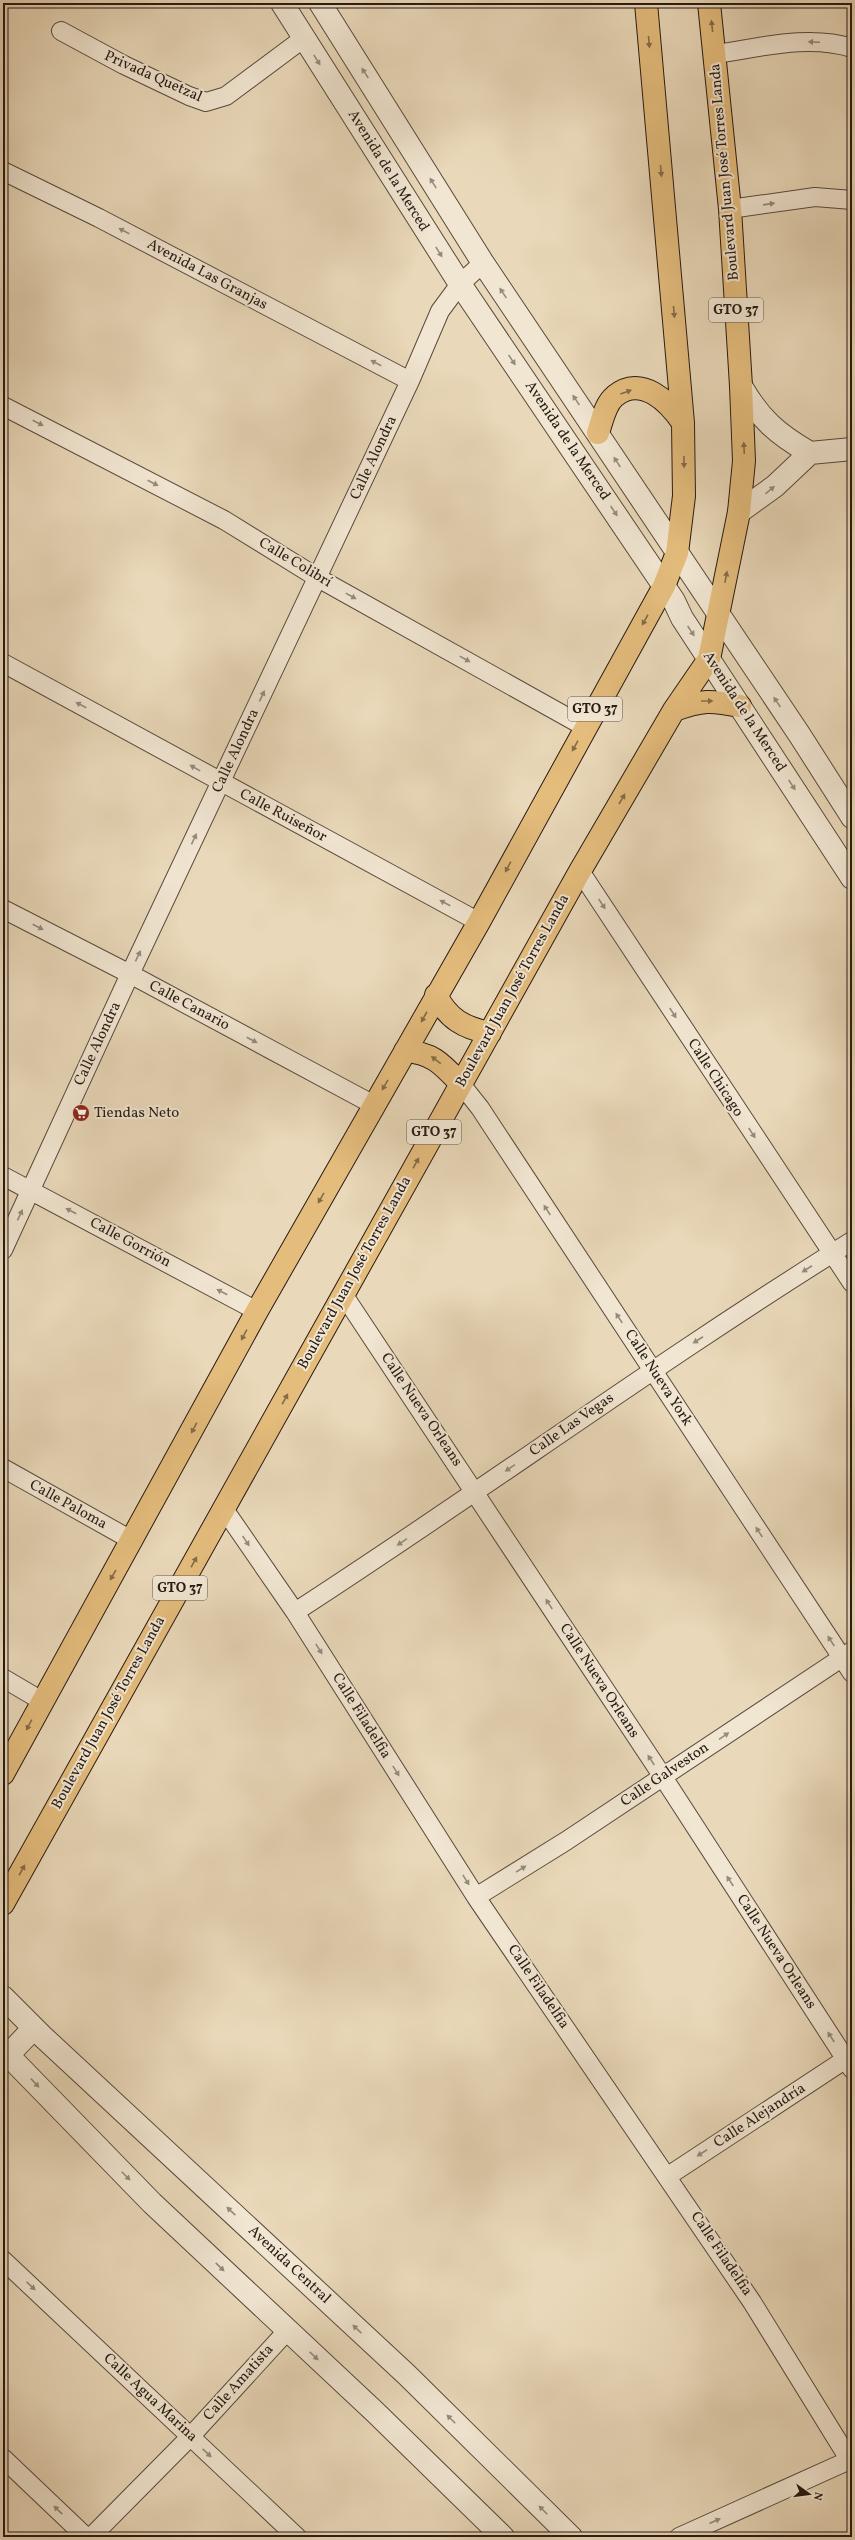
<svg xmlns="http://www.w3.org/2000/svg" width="855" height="2540" font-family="Vollkorn,serif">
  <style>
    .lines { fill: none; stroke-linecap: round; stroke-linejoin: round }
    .minor-casing { stroke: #584a3d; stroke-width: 20 }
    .tertiary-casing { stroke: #584a3d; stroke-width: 24 }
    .primary-casing { stroke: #271a14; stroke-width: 24 }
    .minor { stroke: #f1e6d2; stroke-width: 18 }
    .tertiary { stroke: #f1e6d2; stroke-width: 22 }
    .primary { stroke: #e4bc7c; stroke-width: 22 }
    .oneway { fill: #866b48 }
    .oneway2 { fill: #968a7c }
    .labels { text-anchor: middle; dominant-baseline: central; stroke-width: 4; stroke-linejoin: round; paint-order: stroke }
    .shield { fill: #f1e6d2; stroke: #64574d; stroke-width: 1 }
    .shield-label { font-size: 14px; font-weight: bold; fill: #271a14 }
    .street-label { font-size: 15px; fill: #271a14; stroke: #f1e6d2 }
    .poi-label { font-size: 15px; fill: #271a14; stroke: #f1e6d2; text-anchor: start }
  </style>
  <rect width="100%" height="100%" fill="#e9d8b9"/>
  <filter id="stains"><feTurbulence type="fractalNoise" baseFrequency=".005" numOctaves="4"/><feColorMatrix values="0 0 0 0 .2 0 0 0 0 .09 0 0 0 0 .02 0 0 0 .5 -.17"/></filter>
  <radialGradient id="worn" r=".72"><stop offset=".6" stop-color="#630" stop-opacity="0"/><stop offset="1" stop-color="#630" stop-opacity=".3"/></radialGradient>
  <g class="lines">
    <!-- minor casing -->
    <g class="minor-casing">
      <path id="minor" d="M 61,31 L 124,65 L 189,96 L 206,102 L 226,96 L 304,38
        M 715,54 C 759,48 808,34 852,48
        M 3,171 L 99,218 L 410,381
        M 730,209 L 815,197 L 852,200
        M 3,406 L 224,520 L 318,578 L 585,727
        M 3,663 L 479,922
        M 580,871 L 852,1283
        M 3,909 L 130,974 L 374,1105
        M 461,1084 L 480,1108 L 852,1673
        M 3,1176 L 257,1311
        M 3,1250 L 130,974 L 410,381 L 440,311 L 460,284 L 483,263
        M 343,1294 L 663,1777 L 852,2069
        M 3,1468 L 133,1541
        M 224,1509 L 295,1612 L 476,1897 L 752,2302 L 852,2464
        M 295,1612 C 482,1491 662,1359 852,1241
        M 3,1678 L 42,1701
        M 476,1897 L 566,1841 L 852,1651
        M 668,2176 L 852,2055
        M 3,2260 L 297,2537
        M 3,2458 L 86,2537
        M 91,2537 L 190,2437 L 287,2331
        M 679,2537 L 852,2459"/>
    </g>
    <!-- tertiary casing -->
    <g class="tertiary-casing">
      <path id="tertiary" d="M 282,3 L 460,284 L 674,601 L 682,618 L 852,878
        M 320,3 L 483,263 L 799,734 L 852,817
        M 741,386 C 760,419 777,434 810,453
        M 739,512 L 775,486 L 810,453 L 852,449
        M 3,1997 L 42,2036 L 407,2375 L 571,2537
        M 3,2050 L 152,2203 L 375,2412 L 503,2537
        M 8,2055 L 34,2028"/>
    </g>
    <!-- primary casing -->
    <g class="primary-casing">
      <path id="primary" d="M 598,433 C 602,421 605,404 615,396 C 641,374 669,402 683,423
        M 674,710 C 703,700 710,700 740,706
        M 436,995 C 448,1019 464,1028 490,1033
        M 405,1051 C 433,1053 442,1064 461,1084
        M 3,1774 L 257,1311 L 479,922 L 664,586 L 677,553 L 684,496 L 683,423 L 646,3
        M 3,1904 L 580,871 L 674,710 L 709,659 L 739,512 L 744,461 L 741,386 L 730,209 L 709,3"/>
    </g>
    <!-- minor -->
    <use href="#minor" class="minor"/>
    <!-- tertiary -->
    <use href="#tertiary" class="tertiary"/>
    <!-- primary -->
    <use href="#primary" class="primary"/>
  </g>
  <!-- one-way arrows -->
  <defs><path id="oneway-solid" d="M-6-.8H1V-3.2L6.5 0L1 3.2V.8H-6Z"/></defs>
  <g class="oneway">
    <use href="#oneway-solid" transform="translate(712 26) rotate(-96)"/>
    <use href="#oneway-solid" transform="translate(649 42) rotate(85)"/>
    <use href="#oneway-solid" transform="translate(661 171) rotate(85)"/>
    <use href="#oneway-solid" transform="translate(674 312) rotate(85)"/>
    <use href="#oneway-solid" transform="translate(626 392) rotate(-20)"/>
    <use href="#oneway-solid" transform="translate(744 448) rotate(-93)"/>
    <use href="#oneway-solid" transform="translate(684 462) rotate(89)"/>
    <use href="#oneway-solid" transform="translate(726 577) rotate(-79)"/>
    <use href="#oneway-solid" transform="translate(645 620) rotate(119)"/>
    <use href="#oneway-solid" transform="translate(707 701)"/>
    <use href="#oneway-solid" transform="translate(575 746) rotate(119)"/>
    <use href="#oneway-solid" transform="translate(622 799) rotate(-60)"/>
    <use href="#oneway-solid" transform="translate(508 867) rotate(118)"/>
    <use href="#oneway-solid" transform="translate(424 1017) rotate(119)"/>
    <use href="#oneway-solid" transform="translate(436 1060) rotate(-143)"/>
    <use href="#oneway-solid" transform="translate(385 1085) rotate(120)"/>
    <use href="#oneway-solid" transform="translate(416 1163) rotate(-61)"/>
    <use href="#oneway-solid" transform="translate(321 1198) rotate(120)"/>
    <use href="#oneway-solid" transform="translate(244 1335) rotate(118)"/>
    <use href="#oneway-solid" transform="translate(285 1399) rotate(-61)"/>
    <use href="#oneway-solid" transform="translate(194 1428) rotate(118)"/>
    <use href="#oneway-solid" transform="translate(194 1562) rotate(-61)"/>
    <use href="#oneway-solid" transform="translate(113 1575) rotate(120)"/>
    <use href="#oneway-solid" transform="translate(29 1725) rotate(118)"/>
    <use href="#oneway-solid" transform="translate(22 1870) rotate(-61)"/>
  </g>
  <g class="oneway2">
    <use href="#oneway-solid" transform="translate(814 42) rotate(-178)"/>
    <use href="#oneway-solid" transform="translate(317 60) rotate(58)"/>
    <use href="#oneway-solid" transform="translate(365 73) rotate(-123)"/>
    <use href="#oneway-solid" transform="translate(433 183) rotate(-122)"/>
    <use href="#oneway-solid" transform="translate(769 204) rotate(-8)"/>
    <use href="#oneway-solid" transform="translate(124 231) rotate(-152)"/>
    <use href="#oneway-solid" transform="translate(439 252) rotate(58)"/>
    <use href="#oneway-solid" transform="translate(503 293) rotate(-124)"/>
    <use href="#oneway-solid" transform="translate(512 360) rotate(56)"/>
    <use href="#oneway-solid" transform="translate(376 363) rotate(-152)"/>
    <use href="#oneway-solid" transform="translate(576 400) rotate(-124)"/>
    <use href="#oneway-solid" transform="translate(38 423) rotate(27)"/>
    <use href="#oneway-solid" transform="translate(617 462) rotate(-123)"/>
    <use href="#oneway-solid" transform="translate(153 483) rotate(27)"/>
    <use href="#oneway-solid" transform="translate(770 490) rotate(-40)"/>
    <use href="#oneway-solid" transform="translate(614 511) rotate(56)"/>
    <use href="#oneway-solid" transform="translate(351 596) rotate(29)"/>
    <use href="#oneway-solid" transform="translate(691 631) rotate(56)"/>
    <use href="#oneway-solid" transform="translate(465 659) rotate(29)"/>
    <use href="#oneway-solid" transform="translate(262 696) rotate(-65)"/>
    <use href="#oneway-solid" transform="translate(777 702) rotate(-124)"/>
    <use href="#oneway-solid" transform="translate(81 705) rotate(-152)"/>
    <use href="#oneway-solid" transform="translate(195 768) rotate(-151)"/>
    <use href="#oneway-solid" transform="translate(792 785) rotate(57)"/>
    <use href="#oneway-solid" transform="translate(194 839) rotate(-65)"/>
    <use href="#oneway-solid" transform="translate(445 903) rotate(-152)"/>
    <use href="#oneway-solid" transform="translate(602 904) rotate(57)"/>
    <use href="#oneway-solid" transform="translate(38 927) rotate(27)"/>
    <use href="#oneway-solid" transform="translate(138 956) rotate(-65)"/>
    <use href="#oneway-solid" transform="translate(673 1013) rotate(57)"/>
    <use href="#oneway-solid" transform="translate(252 1040) rotate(28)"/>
    <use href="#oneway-solid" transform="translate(752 1133) rotate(57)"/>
    <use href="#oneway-solid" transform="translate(547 1210) rotate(-123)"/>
    <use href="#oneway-solid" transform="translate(71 1211) rotate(-152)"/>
    <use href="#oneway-solid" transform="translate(20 1215) rotate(-65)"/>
    <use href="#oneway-solid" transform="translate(807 1269) rotate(147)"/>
    <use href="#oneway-solid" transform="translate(222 1292) rotate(-152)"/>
    <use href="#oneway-solid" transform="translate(619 1318) rotate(-123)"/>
    <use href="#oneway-solid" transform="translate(698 1340) rotate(147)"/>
    <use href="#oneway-solid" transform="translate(510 1468) rotate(145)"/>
    <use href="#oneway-solid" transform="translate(759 1532) rotate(-123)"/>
    <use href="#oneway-solid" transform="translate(246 1541) rotate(56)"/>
    <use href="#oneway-solid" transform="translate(402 1542) rotate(146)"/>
    <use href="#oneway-solid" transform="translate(549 1604) rotate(-123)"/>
    <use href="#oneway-solid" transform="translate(831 1641) rotate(-123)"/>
    <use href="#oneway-solid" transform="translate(319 1649) rotate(58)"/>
    <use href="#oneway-solid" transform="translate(724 1736) rotate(-34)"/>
    <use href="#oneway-solid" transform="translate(651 1760) rotate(-123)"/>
    <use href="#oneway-solid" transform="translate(396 1771) rotate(58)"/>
    <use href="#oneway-solid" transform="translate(521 1869) rotate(-32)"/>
    <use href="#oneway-solid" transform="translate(466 1880) rotate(58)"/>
    <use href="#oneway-solid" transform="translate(730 1881) rotate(-123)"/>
    <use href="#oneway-solid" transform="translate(831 2037) rotate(-123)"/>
    <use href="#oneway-solid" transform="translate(35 2083) rotate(47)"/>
    <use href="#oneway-solid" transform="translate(702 2153) rotate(147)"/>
    <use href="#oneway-solid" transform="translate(126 2176) rotate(45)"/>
    <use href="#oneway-solid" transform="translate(231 2211) rotate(-137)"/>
    <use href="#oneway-solid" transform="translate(220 2267) rotate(44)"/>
    <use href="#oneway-solid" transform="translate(31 2286) rotate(43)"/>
    <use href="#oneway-solid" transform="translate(357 2329) rotate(-137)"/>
    <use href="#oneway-solid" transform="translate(314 2356) rotate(43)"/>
    <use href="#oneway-solid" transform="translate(451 2419) rotate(-135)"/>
    <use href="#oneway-solid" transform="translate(207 2453) rotate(43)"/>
    <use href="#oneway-solid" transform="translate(58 2510) rotate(-136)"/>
    <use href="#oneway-solid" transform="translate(543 2510) rotate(-135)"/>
    <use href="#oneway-solid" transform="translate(715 2521) rotate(-24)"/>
  </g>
  <!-- icons -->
  <defs>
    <g id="supermarket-disc" transform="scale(0.9)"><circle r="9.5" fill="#8f2418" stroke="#f1e6d2"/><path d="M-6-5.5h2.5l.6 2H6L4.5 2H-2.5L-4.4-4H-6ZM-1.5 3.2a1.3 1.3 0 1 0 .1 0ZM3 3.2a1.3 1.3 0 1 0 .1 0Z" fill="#fff"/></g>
  </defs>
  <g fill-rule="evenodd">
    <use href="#supermarket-disc" x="81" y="1113"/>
  </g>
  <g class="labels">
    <!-- shield labels -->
    <g class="shield">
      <rect x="709" y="298" width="54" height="24" rx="3"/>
      <rect x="568" y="697" width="54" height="24" rx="3"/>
      <rect x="407" y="1120" width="54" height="24" rx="3"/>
      <rect x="153" y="1576" width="54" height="24" rx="3"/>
    </g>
    <g class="shield-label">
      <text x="736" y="310">GTO 37</text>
      <text x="595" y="709">GTO 37</text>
      <text x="434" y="1132">GTO 37</text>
      <text x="180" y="1588">GTO 37</text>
    </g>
    <!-- street labels -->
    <g class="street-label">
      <text transform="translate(153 77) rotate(24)">Privada Quetzal</text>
      <text transform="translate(388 171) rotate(58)">Avenida de la Merced</text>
      <text transform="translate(725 172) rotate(-95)">Boulevard Juan José Torres Landa</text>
      <text transform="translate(207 275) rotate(28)">Avenida Las Granjas</text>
      <text transform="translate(567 441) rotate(56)">Avenida de la Merced</text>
      <text transform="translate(374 458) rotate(-65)">Calle Alondra</text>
      <text transform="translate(295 563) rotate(31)">Calle Colibrí</text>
      <text transform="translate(744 712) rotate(57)">Avenida de la Merced</text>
      <text transform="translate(236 751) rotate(-65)">Calle Alondra</text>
      <text transform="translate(283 816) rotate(28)">Calle Ruiseñor</text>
      <text transform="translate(513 991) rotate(-61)">Boulevard Juan José Torres Landa</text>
      <text transform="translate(189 1006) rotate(28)">Calle Canario</text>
      <text transform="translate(98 1044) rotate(-65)">Calle Alondra</text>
      <text transform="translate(715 1078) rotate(57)">Calle Chicago</text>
      <text transform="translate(130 1243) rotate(28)">Calle Gorrión</text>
      <text transform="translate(355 1273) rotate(-61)">Boulevard Juan José Torres Landa</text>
      <text transform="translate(658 1378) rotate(57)">Calle Nueva York</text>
      <text transform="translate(421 1410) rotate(56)">Calle Nueva Orleans</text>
      <text transform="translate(572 1425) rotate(-35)">Calle Las Vegas</text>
      <text transform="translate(68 1505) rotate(29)">Calle Paloma</text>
      <text transform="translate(599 1681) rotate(57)">Calle Nueva Orleans</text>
      <text transform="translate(109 1713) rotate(-61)">Boulevard Juan José Torres Landa</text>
      <text transform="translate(361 1716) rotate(58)">Calle Filadelfia</text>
      <text transform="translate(665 1775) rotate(-34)">Calle Galveston</text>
      <text transform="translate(776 1952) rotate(57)">Calle Nueva Orleans</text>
      <text transform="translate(538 1987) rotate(56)">Calle Filadelfia</text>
      <text transform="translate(760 2116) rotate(-33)">Calle Alejandría</text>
      <text transform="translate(721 2254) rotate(56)">Calle Filadelfia</text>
      <text transform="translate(289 2265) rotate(43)">Avenida Central</text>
      <text transform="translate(239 2383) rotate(-48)">Calle Amatista</text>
      <text transform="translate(150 2398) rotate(43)">Calle Agua Marina</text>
    </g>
    <!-- poi labels -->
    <g class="poi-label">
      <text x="94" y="1113">Tiendas Neto</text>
    </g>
  </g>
  <!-- margin -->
  <rect width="855" height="2540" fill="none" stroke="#e9d8b9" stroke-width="16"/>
  <rect x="4" y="4" width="847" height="2532" fill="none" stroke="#271a14" stroke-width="2"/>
  <rect x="8" y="8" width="839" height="2524" fill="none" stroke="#271a14"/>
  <!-- north arrow -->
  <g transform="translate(809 2494) rotate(104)" stroke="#f1e6d2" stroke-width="3" paint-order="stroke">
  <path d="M0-3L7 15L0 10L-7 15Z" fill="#271a14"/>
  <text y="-6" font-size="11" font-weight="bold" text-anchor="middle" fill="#271a14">N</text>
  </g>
  <rect width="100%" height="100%" filter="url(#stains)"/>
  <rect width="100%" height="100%" fill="url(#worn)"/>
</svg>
